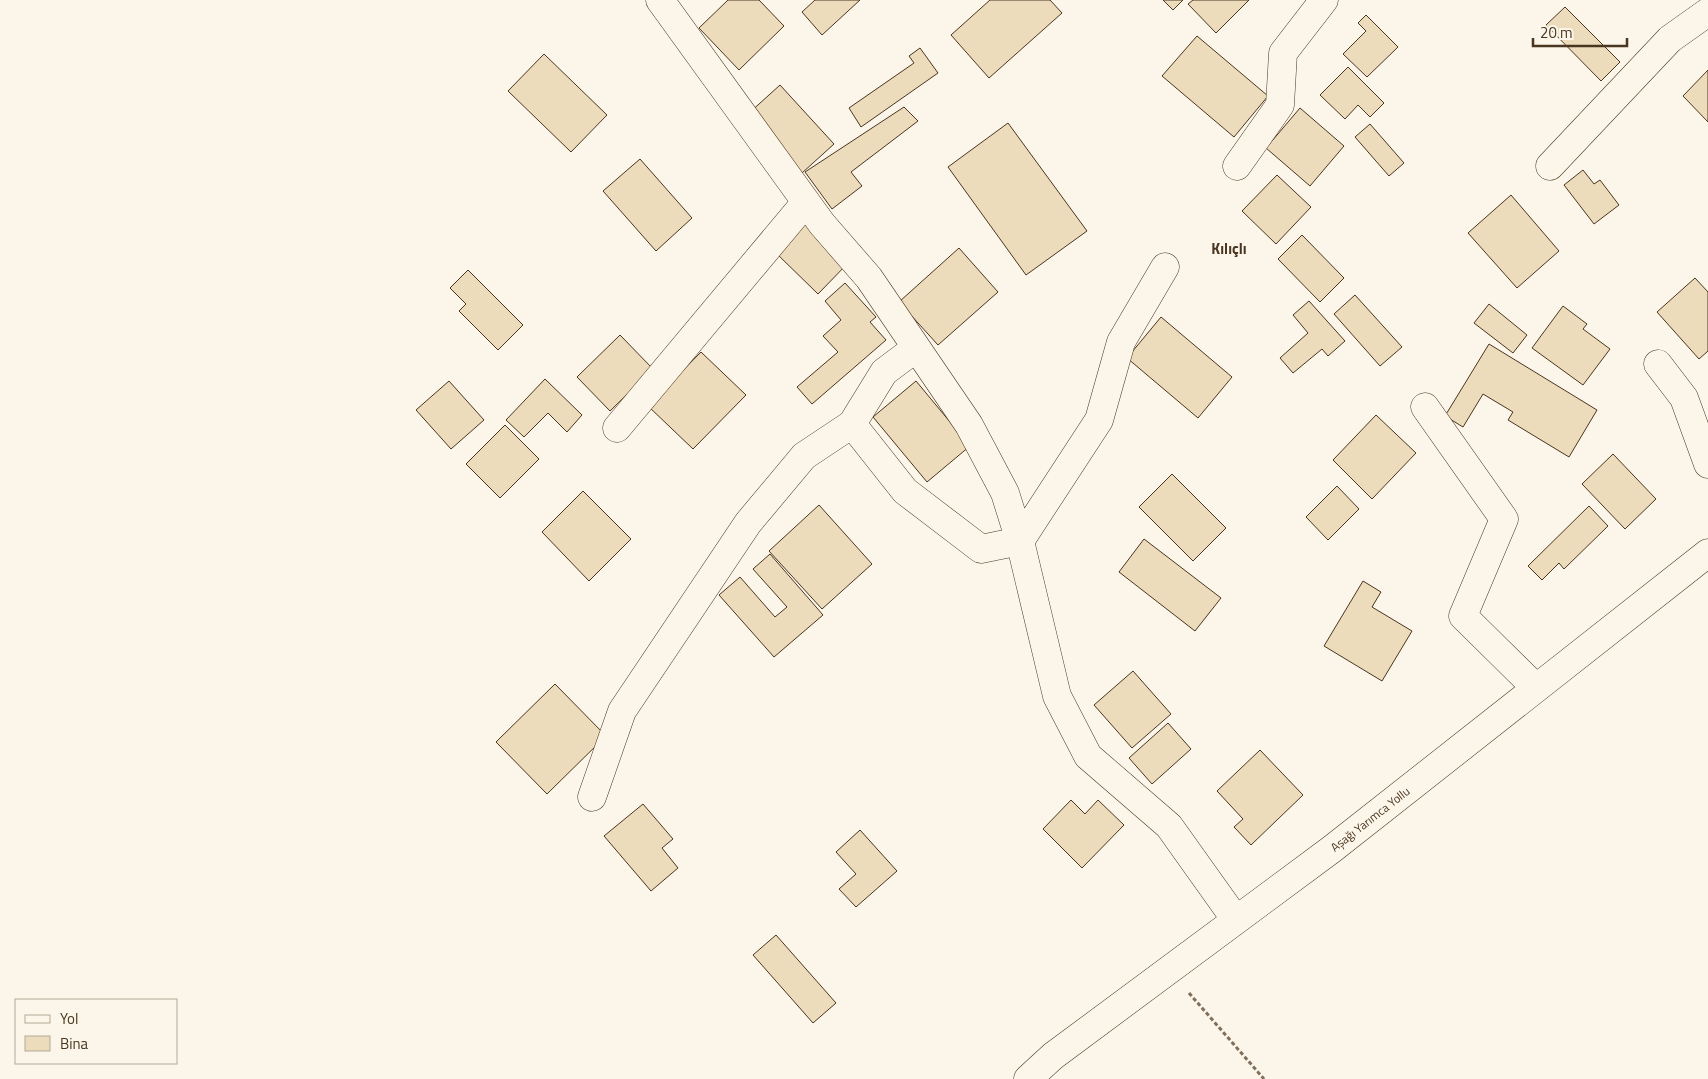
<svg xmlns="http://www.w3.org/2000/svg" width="1708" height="1079" font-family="'Titillium Web',sans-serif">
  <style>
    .building { fill: #ecdcbc; stroke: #4a3520 }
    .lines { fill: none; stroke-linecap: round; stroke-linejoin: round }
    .minor-casing { stroke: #4a3520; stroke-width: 29 }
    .path { stroke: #7f6f5c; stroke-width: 3; stroke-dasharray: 4 2.5; stroke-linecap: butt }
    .minor { stroke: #fbf6e9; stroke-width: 28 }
    .labels { text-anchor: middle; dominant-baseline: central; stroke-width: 4; stroke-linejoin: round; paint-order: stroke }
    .street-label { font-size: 12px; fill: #4a3520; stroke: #fbf6e9 }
    .quarter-label { font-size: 15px; font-weight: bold; fill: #4a3520; stroke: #fbf6e9 }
  </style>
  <rect width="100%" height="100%" fill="#fbf6e9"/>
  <!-- building -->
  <path class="building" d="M 728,0 L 759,0 L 784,26 L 739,70 L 699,28 Z
    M 815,0 L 860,0 L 822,35 L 802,12 Z
    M 990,0 L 1050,0 L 1062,13 L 989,78 L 951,35 Z
    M 1163,0 L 1183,0 L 1173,10 Z
    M 1193,0 L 1249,0 L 1216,33 L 1188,4 Z
    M 1565,7 L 1620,62 L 1601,81 L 1546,25 Z
    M 1366,15 L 1398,47 L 1367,77 L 1343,54 L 1366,31 L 1358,23 Z
    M 1197,36 L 1268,96 L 1234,137 L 1162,76 Z
    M 920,48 L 938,73 L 861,127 L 849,108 L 914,63 L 909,56 Z
    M 544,54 L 607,115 L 571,152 L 508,91 Z
    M 1348,67 L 1384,103 L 1370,117 L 1358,105 L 1345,119 L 1320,95 Z
    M 1708,70 L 1708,122 L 1683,96 Z
    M 780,85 L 834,144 L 802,173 L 748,114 Z
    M 904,107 L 918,121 L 851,172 L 862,186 L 832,209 L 805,172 Z
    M 1300,108 L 1344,146 L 1310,186 L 1266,148 Z
    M 1008,123 L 1087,231 L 1026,275 L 948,167 Z
    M 1370,124 L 1404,163 L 1389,176 L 1355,137 Z
    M 640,159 L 692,218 L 656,251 L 603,191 Z
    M 1583,170 L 1594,184 L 1600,180 L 1619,205 L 1594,224 L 1564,185 Z
    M 1277,175 L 1311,207 L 1276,244 L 1242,211 Z
    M 1511,195 L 1559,251 L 1517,288 L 1468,233 Z
    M 806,220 L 849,262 L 818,294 L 775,252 Z
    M 1302,235 L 1344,278 L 1320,302 L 1278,259 Z
    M 959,248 L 998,292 L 938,345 L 899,302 Z
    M 468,270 L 523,325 L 498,350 L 459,311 L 466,304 L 450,288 Z
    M 1695,278 L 1708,292 L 1708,351 L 1699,359 L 1657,312 Z
    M 845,283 L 876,317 L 870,322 L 886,340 L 812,404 L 797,387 L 838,352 L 823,336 L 841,320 L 825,301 Z
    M 1355,295 L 1402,347 L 1380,366 L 1334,314 Z
    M 1309,301 L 1345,341 L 1328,356 L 1322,349 L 1293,373 L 1280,358 L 1308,333 L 1293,315 Z
    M 1489,304 L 1527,335 L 1513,353 L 1474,323 Z
    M 1563,306 L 1587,324 L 1583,329 L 1610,349 L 1583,385 L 1532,348 Z
    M 1161,317 L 1232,377 L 1198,418 L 1127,358 Z
    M 620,335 L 653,369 L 610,411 L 577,377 Z
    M 1489,344 L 1597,410 L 1569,457 L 1508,420 L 1513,412 L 1483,394 L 1463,427 L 1445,416 Z
    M 701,352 L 746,395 L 693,449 L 648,406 Z
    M 545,379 L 582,415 L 567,432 L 548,413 L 524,437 L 506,420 Z
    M 449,381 L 484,420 L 451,449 L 416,410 Z
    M 916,381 L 970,446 L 927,482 L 873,417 Z
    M 1376,415 L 1416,453 L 1372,499 L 1333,460 Z
    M 505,425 L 539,459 L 500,498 L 466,464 Z
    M 1613,454 L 1656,499 L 1625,529 L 1582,484 Z
    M 1172,474 L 1226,528 L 1193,561 L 1139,507 Z
    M 1337,486 L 1359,509 L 1328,540 L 1306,517 Z
    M 583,491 L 631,539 L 589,581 L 542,532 Z
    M 819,505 L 872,564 L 822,609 L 769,551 Z
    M 1589,506 L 1608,526 L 1564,569 L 1559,563 L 1542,580 L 1528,566 Z
    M 1144,539 L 1221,598 L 1195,631 L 1119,572 Z
    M 770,554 L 823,615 L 774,657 L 719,595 L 740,577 L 775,617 L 787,607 L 753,569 Z
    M 1363,581 L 1381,592 L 1372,607 L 1412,631 L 1382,681 L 1324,646 Z
    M 1133,671 L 1171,714 L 1132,748 L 1094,705 Z
    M 555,684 L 606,736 L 547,794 L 496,742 Z
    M 1168,723 L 1191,749 L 1152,784 L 1129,758 Z
    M 1260,750 L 1303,795 L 1251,845 L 1234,827 L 1243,819 L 1217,791 Z
    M 1071,800 L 1085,814 L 1098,800 L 1124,825 L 1082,868 L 1043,829 Z
    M 643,804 L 673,839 L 662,848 L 678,868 L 651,891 L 604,836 Z
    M 860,830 L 897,871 L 856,907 L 839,889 L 856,874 L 836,852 Z
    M 776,935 L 836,1003 L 813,1023 L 753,955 Z"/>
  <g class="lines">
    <!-- minor casing -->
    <g class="minor-casing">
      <path id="minor" d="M 660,0 L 822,224 L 869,278 L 969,425 L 1005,493 L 1020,541 L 1057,696 L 1088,756 L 1169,826 L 1236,920
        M 1237,166 L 1280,105 L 1283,53 L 1324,0
        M 1550,166 L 1670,39 L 1708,12
        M 916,348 L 884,372 L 852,424 L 905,491 L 981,549 L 1020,541 L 1099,420 L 1121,342 L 1165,267
        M 1658,364 L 1684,398 L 1708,464
        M 1425,407 L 1504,519 L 1463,616 L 1536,688
        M 617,428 L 806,202
        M 592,797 L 622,711 L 748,523 L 804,456 L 852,424
        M 1028,1079 L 1053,1056 L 1332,849 L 1708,553"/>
    </g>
    <!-- path -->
    <path class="path" d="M 1189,993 L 1264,1079"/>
    <!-- minor -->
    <use href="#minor" class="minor"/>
  </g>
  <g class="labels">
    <!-- street labels -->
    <g class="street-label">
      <text transform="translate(1370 819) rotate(-38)">Aşağı Yarımca Yollu</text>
    </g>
    <!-- quarter labels -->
    <g class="quarter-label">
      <text x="1229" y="248">Kılıçlı</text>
    </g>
  </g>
  <!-- legend -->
  <rect x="15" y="999" width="162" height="65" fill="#fbf6e9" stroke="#b4a999"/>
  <rect x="25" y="1015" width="25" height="8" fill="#fbf6e9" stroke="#b4a999"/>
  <text x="60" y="1024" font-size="15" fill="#4a3520">Yol</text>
  <rect x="25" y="1036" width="25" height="15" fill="#ecdcbc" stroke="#b4a999"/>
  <text x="60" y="1049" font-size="15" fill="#4a3520">Bina</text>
  <!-- scale -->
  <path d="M1533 38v8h94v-8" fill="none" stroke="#4a3520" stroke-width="2.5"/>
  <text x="1540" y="38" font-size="15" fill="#4a3520" stroke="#fbf6e9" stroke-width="4" paint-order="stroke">20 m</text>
</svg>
